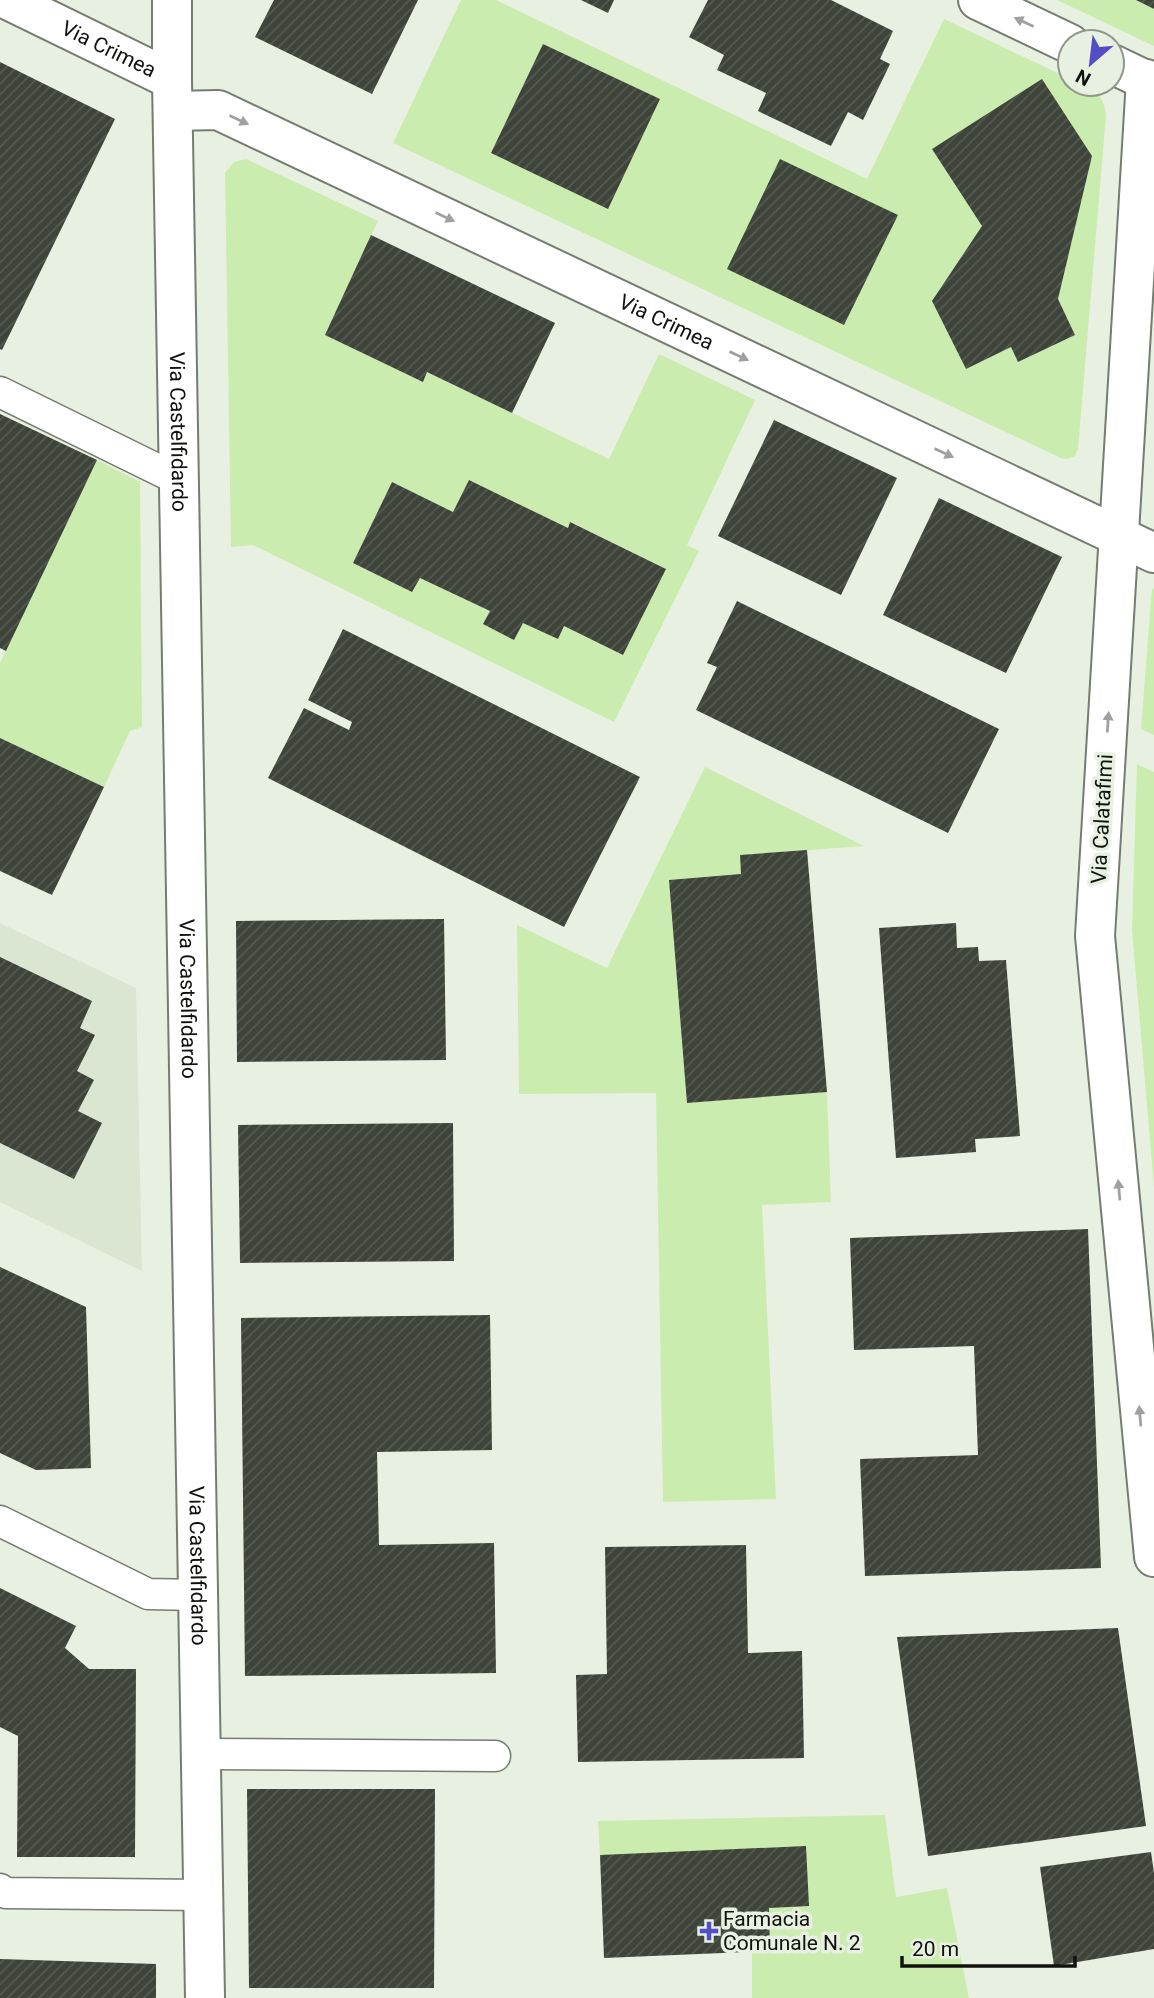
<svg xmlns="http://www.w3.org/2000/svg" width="1154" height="1998" font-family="Roboto,sans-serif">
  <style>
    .built { fill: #dae6d1 }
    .green { fill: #cbecaf; fill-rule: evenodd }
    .building { fill: url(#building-hatch) }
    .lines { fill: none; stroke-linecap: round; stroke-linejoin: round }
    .lane-casing { stroke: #757c70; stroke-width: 33 }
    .street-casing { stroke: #757c70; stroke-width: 42 }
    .lane { stroke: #fff; stroke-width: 30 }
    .street { stroke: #fff; stroke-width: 38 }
    .oneway { fill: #9fa09f }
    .poi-dot { fill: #544ec6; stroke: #e8f0e2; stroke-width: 2.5 }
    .labels { text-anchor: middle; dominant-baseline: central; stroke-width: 7; stroke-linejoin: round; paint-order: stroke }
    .street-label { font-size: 21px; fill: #10120e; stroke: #e8f0e2 }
    .poi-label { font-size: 21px; fill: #10120e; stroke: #e8f0e2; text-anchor: start }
  </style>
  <defs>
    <pattern id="building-hatch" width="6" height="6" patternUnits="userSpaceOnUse" patternTransform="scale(1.75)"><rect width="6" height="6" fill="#3e4439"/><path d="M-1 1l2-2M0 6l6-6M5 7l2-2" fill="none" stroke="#565b52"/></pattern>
  </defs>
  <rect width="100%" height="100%" fill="#e8f0e2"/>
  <!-- built -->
  <path class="built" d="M 0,923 L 136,988 L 142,1271 L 0,1202 Z"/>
  <!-- green -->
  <path class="green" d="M 461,0 L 496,0 L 867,179 L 944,19 L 1070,79 L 1070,84 C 1092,84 1104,94 1106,115 L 1078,449 L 1075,456 L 1067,459 L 1061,458 L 393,143 ZM 543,44 L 660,99 L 491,153 ZM 1092,156 L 1058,299 L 1075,335 L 1019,362 L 1011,347 L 966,369 L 932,301 L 982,226 Z
    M 1057,0 L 1136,0 L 1154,9 L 1154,46 Z
    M 246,159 L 378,221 L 325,335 L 423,382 L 427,372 L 609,459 L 659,354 L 755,400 L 687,545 L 699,551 L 614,722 L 253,545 L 231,547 L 225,173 L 234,162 ZM 469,480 L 568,528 L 571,522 L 666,569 L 623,655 L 564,626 L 523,623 L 514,639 L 483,624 L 490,611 L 420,578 L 412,592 L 353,563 L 392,482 L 453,512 Z
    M 97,460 L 140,482 L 142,727 L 130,731 L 104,787 L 0,738 L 0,663 Z
    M 1152,588 L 1154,589 L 1154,735 L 1141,729 Z
    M 1137,764 L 1154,772 L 1154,1187 L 1132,930 Z
    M 705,767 L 864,846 L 740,855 L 741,874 L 687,1103 L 827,1092 L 831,1202 L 762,1205 L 776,1499 L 663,1502 L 656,1093 L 519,1094 L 517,925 L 607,968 Z
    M 885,1815 L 896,1897 L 947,1888 L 969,1998 L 752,1998 L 752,1952 L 770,1951 L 769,1908 L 806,1847 L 600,1855 L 598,1821 Z"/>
  <!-- building -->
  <path class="building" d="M 274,0 L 418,0 L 372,94 L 255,37 Z
    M 581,0 L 614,0 L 608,13 Z
    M 708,0 L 831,0 L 893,31 L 880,59 L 890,64 L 863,120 L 848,112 L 831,146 L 758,111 L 766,93 L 717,70 L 724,55 L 689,37 Z
    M 1136,0 L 1154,0 L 1154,9 Z
    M 543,44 L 660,99 L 608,209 L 491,153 Z
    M 0,62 L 115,119 L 2,350 L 0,349 Z
    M 1042,79 L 1092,156 L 1058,299 L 1075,335 L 1018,362 L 1011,347 L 966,369 L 932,301 L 982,226 L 932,149 Z
    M 780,159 L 898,215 L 844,325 L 727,269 Z
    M 371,235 L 555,323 L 512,413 L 427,372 L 423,382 L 325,335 Z
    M 0,414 L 97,460 L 6,651 L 0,648 Z
    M 774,420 L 897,478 L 841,595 L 718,536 Z
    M 469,480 L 568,528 L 570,522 L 666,569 L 623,655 L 564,626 L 558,639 L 523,623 L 514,640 L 483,624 L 490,611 L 420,578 L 412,592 L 353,563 L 392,482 L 453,512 Z
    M 939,498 L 1062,557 L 1006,673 L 883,615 Z
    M 737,601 L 999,729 L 948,833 L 696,710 L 717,667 L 707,663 Z
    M 343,629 L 640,777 L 564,927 L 268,778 L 304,708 L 349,730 L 352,722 L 308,700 Z
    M 0,738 L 104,787 L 52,895 L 0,871 Z
    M 807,850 L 827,1092 L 687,1103 L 669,880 L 741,874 L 740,855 Z
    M 444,919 L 446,1060 L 237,1062 L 236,921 Z
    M 956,923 L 957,948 L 978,947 L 979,961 L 1006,960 L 1020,1136 L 975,1139 L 976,1152 L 896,1158 L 879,928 Z
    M 0,957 L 92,1001 L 80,1028 L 95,1035 L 77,1071 L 94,1080 L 78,1111 L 102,1123 L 74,1179 L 0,1143 Z
    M 453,1123 L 454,1261 L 240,1263 L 238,1125 Z
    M 1088,1229 L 1101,1568 L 865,1576 L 860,1459 L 978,1455 L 974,1346 L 854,1350 L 850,1238 Z
    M 0,1267 L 86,1307 L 91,1468 L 36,1470 L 0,1453 Z
    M 490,1315 L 492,1450 L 377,1452 L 379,1545 L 494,1543 L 496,1673 L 245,1676 L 241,1318 Z
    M 746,1545 L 748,1653 L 802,1651 L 804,1758 L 578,1762 L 576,1675 L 607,1674 L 605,1547 Z
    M 0,1588 L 76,1626 L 65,1648 L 89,1669 L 136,1669 L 135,1857 L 17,1857 L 18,1736 L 0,1727 Z
    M 1118,1628 L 1146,1826 L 928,1856 L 897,1637 Z
    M 247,1789 L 435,1789 L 434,1988 L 249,1988 Z
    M 806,1846 L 809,1906 L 769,1908 L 770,1951 L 604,1958 L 600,1855 Z
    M 1151,1852 L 1154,1873 L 1154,1949 L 1054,1966 L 1040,1867 Z
    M 0,1959 L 156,1964 L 156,1998 L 0,1998 Z"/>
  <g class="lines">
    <!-- lane casing -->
    <g class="lane-casing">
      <path id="lane" d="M 0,392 L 179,480
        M 0,1521 L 148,1594 L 199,1595
        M 201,1754 L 495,1756
        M 0,1889 L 6,1893 L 204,1895"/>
    </g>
    <!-- street casing -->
    <g class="street-casing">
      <g id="street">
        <path id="s1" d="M 8,0 L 172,80"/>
        <path id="s2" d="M 172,0 L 172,80 L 205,1998"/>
        <path d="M 978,0 L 1070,44"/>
        <path d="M 1112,64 L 1154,84"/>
        <path d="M 1146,79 L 1095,936 L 1154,1557"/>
        <path id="s3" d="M 173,111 L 218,110 L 1154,553"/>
      </g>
    </g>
    <!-- lane -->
    <use href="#lane" class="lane"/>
    <!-- street -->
    <use href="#street" class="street"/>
  </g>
  <!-- one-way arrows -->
  <defs><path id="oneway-solid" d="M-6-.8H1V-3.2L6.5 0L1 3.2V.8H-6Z" transform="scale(1.75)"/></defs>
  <g class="oneway">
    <use href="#oneway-solid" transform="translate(1024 22) rotate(-155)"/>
    <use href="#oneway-solid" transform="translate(239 120) rotate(25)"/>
    <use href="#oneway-solid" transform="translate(445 217) rotate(25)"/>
    <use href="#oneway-solid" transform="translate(739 356) rotate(25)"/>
    <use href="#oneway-solid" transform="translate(944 453) rotate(25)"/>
    <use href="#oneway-solid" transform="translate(1108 722) rotate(-86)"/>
    <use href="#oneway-solid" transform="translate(1119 1190) rotate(-95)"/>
    <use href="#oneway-solid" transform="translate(1140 1416) rotate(-95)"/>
  </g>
  <!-- markers -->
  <path class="poi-dot" d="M705.5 1920.5h7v7h7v7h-7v7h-7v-7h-7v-7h7z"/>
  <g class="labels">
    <!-- street labels -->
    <g class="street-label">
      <text stroke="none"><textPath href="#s1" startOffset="112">Via Crimea</textPath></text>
      <text stroke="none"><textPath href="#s3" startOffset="541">Via Crimea</textPath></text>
      <text stroke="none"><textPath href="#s2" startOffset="432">Via Castelfidardo</textPath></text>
      <text transform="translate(1102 819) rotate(-87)">Via Calatafimi</text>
      <text stroke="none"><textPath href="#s2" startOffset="999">Via Castelfidardo</textPath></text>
      <text stroke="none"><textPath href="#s2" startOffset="1566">Via Castelfidardo</textPath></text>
    </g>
    <!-- poi labels -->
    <g class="poi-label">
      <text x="723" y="1919">Farmacia<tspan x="723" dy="24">Comunale N. 2</tspan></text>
    </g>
  </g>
  <!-- north arrow -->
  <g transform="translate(1091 63) rotate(208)"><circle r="33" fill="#e8f0e2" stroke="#92978d" stroke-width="2"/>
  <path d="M0-5L12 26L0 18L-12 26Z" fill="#544ec6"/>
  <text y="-10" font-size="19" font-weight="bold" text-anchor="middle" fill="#10120e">N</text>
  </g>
  <!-- scale -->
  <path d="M902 1956v10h173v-10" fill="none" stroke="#10120e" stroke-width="3.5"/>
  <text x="912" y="1956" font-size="21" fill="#10120e" stroke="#e8f0e2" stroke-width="5" paint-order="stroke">20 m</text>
</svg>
